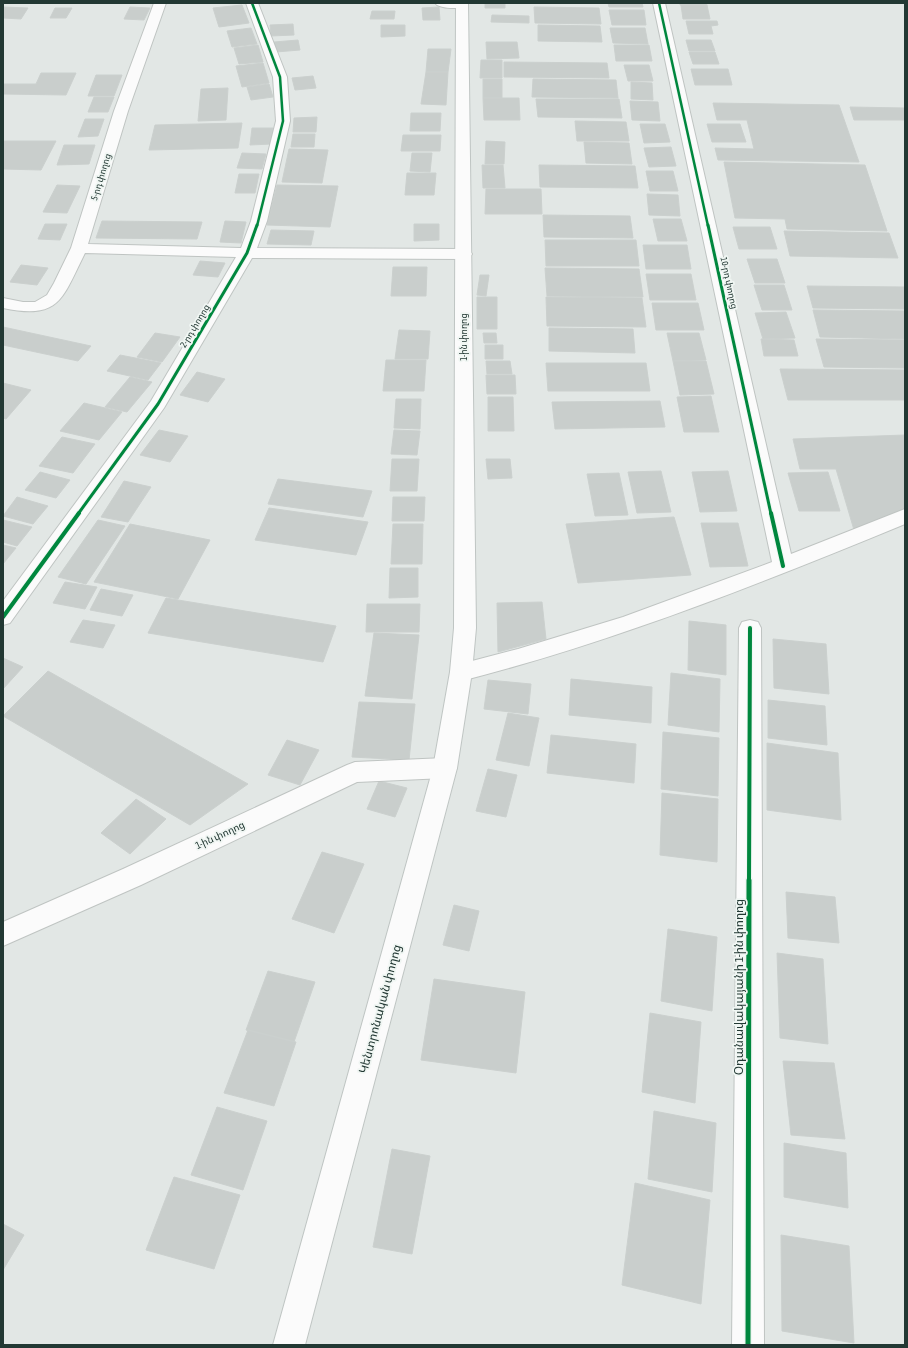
<svg xmlns="http://www.w3.org/2000/svg" width="908" height="1348" font-family="'Asap Condensed','Noto Sans Armenian',sans-serif">
  <style>
    .building { fill: #c9cecc; stroke: #cbd0ce }
    .lines { fill: none; stroke-linecap: round; stroke-linejoin: round }
    .minor-casing { stroke: #bfc4c2; stroke-width: 2 }
    .secondary-casing { stroke: #bfc5c3; stroke-width: 2 }
    .minor { fill: #fbfbfb; fill-rule: evenodd }
    .secondary { fill: #fbfbfb; fill-rule: evenodd }
    .cycleway-far3-casing { stroke: #f0f6f3; stroke-width: 4 }
    .cycleway-far2-casing { stroke: #f0f6f3; stroke-width: 5 }
    .cycleway-far1-casing { stroke: #f0f6f3; stroke-width: 6 }
    .cycleway-casing { stroke: #f0f6f3; stroke-width: 8 }
    .cycleway-far3 { stroke: #00873e; stroke-width: 2.5 }
    .cycleway-far2 { stroke: #00873e; stroke-width: 3 }
    .cycleway-far1 { stroke: #00873e; stroke-width: 4 }
    .cycleway { stroke: #00873e; stroke-width: 5 }
    .labels { text-anchor: middle; dominant-baseline: central; stroke-width: 3.5; stroke-linejoin: round; paint-order: stroke }
    .far-street-label { font-size: 9px; fill: #223833; stroke: #f0f6f3 }
    .street-label { font-size: 10px; fill: #223833; stroke: #f0f6f3 }
    .near-street-label { font-size: 12px; fill: #223833; stroke: #f0f6f3 }
  </style>
  <rect width="100%" height="100%" fill="#e2e7e5"/>
  <!-- building -->
  <path class="building" d="M 485,3 L 505,3 L 505,8 L 485,8 Z
    M 608,3 L 642,3 L 643,7 L 609,7 Z
    M 680,3 L 706,3 L 707,5 L 680,5 Z
    M 242,5 L 249,23 L 219,27 L 213,8 Z
    M 681,5 L 707,5 L 710,19 L 683,19 Z
    M 3,7 L 28,8 L 21,19 L 3,18 Z
    M 130,7 L 150,8 L 144,20 L 124,19 Z
    M 439,7 L 440,20 L 423,20 L 422,8 Z
    M 534,7 L 599,8 L 601,24 L 535,23 Z
    M 55,8 L 72,8 L 66,18 L 50,18 Z
    M 609,10 L 644,10 L 646,25 L 612,25 Z
    M 372,11 L 395,11 L 394,19 L 370,19 Z
    M 492,15 L 529,16 L 529,23 L 491,22 Z
    M 686,21 L 717,21 L 718,25 L 711,26 L 713,34 L 689,34 Z
    M 293,24 L 294,35 L 271,36 L 270,25 Z
    M 381,25 L 405,25 L 405,36 L 381,37 Z
    M 538,25 L 600,26 L 602,42 L 538,41 Z
    M 251,28 L 257,44 L 232,47 L 227,31 Z
    M 610,28 L 645,28 L 648,44 L 613,43 Z
    M 298,40 L 300,50 L 276,52 L 274,42 Z
    M 686,40 L 711,40 L 715,51 L 689,51 Z
    M 486,42 L 517,42 L 519,58 L 487,59 Z
    M 258,45 L 263,62 L 239,64 L 234,48 Z
    M 614,45 L 649,45 L 652,61 L 616,61 Z
    M 428,49 L 451,49 L 448,72 L 426,72 Z
    M 689,52 L 715,52 L 719,64 L 693,64 Z
    M 481,60 L 502,60 L 502,78 L 480,78 Z
    M 504,62 L 607,63 L 609,78 L 504,77 Z
    M 263,63 L 269,83 L 242,87 L 236,66 Z
    M 624,65 L 649,65 L 653,81 L 628,81 Z
    M 691,69 L 728,69 L 732,85 L 695,85 Z
    M 426,72 L 448,72 L 446,105 L 421,104 Z
    M 41,73 L 76,73 L 66,95 L 3,94 L 3,84 L 36,84 Z
    M 96,75 L 122,75 L 114,96 L 88,96 Z
    M 313,76 L 316,88 L 295,90 L 292,78 Z
    M 483,79 L 502,79 L 502,98 L 483,98 Z
    M 533,79 L 616,80 L 618,98 L 532,97 Z
    M 631,82 L 652,83 L 653,100 L 631,99 Z
    M 269,84 L 273,97 L 251,100 L 247,87 Z
    M 228,88 L 226,120 L 198,121 L 201,89 Z
    M 94,97 L 114,97 L 108,112 L 88,112 Z
    M 483,98 L 519,98 L 520,120 L 484,120 Z
    M 536,99 L 619,99 L 622,118 L 538,117 Z
    M 630,101 L 658,102 L 660,121 L 632,120 Z
    M 713,103 L 839,105 L 859,162 L 718,160 L 715,148 L 754,149 L 747,120 L 717,120 Z
    M 850,107 L 905,108 L 905,120 L 854,120 Z
    M 411,113 L 441,113 L 440,131 L 410,131 Z
    M 317,117 L 316,132 L 293,132 L 294,118 Z
    M 85,119 L 104,119 L 98,136 L 78,137 Z
    M 575,121 L 626,122 L 629,141 L 577,141 Z
    M 242,123 L 238,148 L 149,150 L 155,125 Z
    M 640,124 L 665,124 L 670,142 L 644,143 Z
    M 707,124 L 740,124 L 746,142 L 712,142 Z
    M 252,128 L 273,128 L 272,144 L 250,145 Z
    M 293,134 L 315,134 L 314,147 L 291,147 Z
    M 403,135 L 441,135 L 440,151 L 401,151 Z
    M 3,141 L 56,141 L 41,170 L 3,169 Z
    M 486,141 L 505,142 L 504,164 L 485,164 Z
    M 584,142 L 629,143 L 632,164 L 586,163 Z
    M 64,145 L 95,145 L 89,164 L 57,165 Z
    M 671,147 L 676,166 L 649,167 L 644,148 Z
    M 289,149 L 328,150 L 322,183 L 282,182 Z
    M 242,153 L 266,154 L 262,169 L 237,168 Z
    M 412,153 L 432,153 L 430,172 L 410,171 Z
    M 724,162 L 865,165 L 887,231 L 787,229 L 785,219 L 735,218 Z
    M 482,165 L 503,165 L 505,188 L 483,188 Z
    M 539,165 L 635,166 L 638,188 L 540,187 Z
    M 646,171 L 673,171 L 678,191 L 650,191 Z
    M 407,173 L 436,173 L 434,195 L 405,195 Z
    M 239,174 L 259,174 L 255,193 L 235,193 Z
    M 57,185 L 80,186 L 67,213 L 43,212 Z
    M 277,185 L 338,186 L 330,227 L 267,225 Z
    M 486,189 L 541,189 L 542,214 L 485,214 Z
    M 647,194 L 678,195 L 680,216 L 649,215 Z
    M 543,215 L 630,216 L 633,238 L 544,237 Z
    M 653,219 L 681,219 L 687,241 L 658,241 Z
    M 102,221 L 202,222 L 197,239 L 96,238 Z
    M 225,221 L 246,222 L 241,243 L 220,242 Z
    M 45,224 L 67,224 L 60,240 L 38,239 Z
    M 414,224 L 439,224 L 439,240 L 414,241 Z
    M 733,227 L 770,227 L 777,249 L 739,249 Z
    M 271,230 L 314,231 L 311,245 L 267,244 Z
    M 784,231 L 889,233 L 898,258 L 790,256 Z
    M 545,240 L 636,240 L 639,266 L 546,266 Z
    M 643,245 L 687,245 L 691,269 L 646,269 Z
    M 747,259 L 777,259 L 785,283 L 755,283 Z
    M 200,261 L 225,263 L 218,277 L 193,275 Z
    M 21,265 L 48,268 L 37,285 L 10,282 Z
    M 393,267 L 427,267 L 426,296 L 391,296 Z
    M 545,268 L 639,269 L 643,297 L 547,296 Z
    M 646,274 L 691,274 L 696,300 L 650,300 Z
    M 480,275 L 489,275 L 486,296 L 477,295 Z
    M 754,285 L 784,285 L 792,310 L 762,310 Z
    M 807,286 L 905,287 L 905,309 L 813,308 Z
    M 477,297 L 497,297 L 497,329 L 477,329 Z
    M 546,297 L 642,298 L 646,327 L 547,326 Z
    M 652,303 L 698,303 L 704,330 L 656,330 Z
    M 813,310 L 905,311 L 905,339 L 820,337 Z
    M 786,312 L 795,338 L 763,339 L 755,313 Z
    M 3,327 L 91,346 L 78,361 L 3,345 Z
    M 549,328 L 633,329 L 635,353 L 549,351 Z
    M 399,330 L 430,331 L 428,359 L 395,359 Z
    M 155,333 L 180,337 L 162,362 L 137,357 Z
    M 483,333 L 496,333 L 497,343 L 484,343 Z
    M 667,333 L 699,333 L 706,360 L 673,361 Z
    M 761,339 L 794,340 L 798,356 L 764,356 Z
    M 816,339 L 905,340 L 905,368 L 824,367 Z
    M 485,345 L 503,345 L 503,359 L 485,359 Z
    M 120,355 L 161,363 L 148,380 L 107,371 Z
    M 386,360 L 426,360 L 424,391 L 383,391 Z
    M 486,361 L 510,361 L 512,374 L 487,374 Z
    M 673,361 L 706,361 L 714,394 L 680,395 Z
    M 546,363 L 646,363 L 650,391 L 548,391 Z
    M 780,369 L 905,370 L 905,400 L 788,400 Z
    M 197,372 L 225,379 L 208,402 L 180,395 Z
    M 486,375 L 515,375 L 516,394 L 487,394 Z
    M 130,377 L 152,382 L 127,412 L 105,407 Z
    M 3,383 L 31,390 L 6,419 L 3,418 Z
    M 711,396 L 719,432 L 684,432 L 677,397 Z
    M 488,397 L 513,397 L 514,431 L 488,431 Z
    M 396,399 L 421,399 L 420,429 L 394,428 Z
    M 660,401 L 665,427 L 555,429 L 552,402 Z
    M 84,403 L 122,412 L 99,440 L 60,431 Z
    M 159,430 L 188,436 L 170,462 L 140,455 Z
    M 394,430 L 420,431 L 417,455 L 391,454 Z
    M 905,435 L 905,509 L 854,530 L 836,469 L 800,469 L 793,439 Z
    M 62,437 L 95,444 L 73,473 L 39,466 Z
    M 392,459 L 419,459 L 417,491 L 390,491 Z
    M 486,459 L 510,459 L 512,478 L 488,479 Z
    M 661,471 L 671,512 L 637,513 L 628,472 Z
    M 728,471 L 737,511 L 700,512 L 692,472 Z
    M 40,472 L 70,480 L 56,498 L 25,490 Z
    M 828,472 L 840,511 L 799,511 L 788,473 Z
    M 619,473 L 628,515 L 595,516 L 587,474 Z
    M 278,479 L 372,491 L 363,517 L 268,504 Z
    M 124,481 L 151,487 L 128,522 L 101,517 Z
    M 17,497 L 48,506 L 33,524 L 3,516 Z
    M 393,497 L 425,497 L 424,521 L 392,521 Z
    M 269,508 L 368,522 L 356,555 L 255,540 Z
    M 674,517 L 691,575 L 578,583 L 566,524 Z
    M 3,520 L 32,527 L 17,546 L 3,542 Z
    M 98,520 L 125,526 L 86,584 L 58,577 Z
    M 701,523 L 738,523 L 748,566 L 710,567 Z
    M 130,524 L 210,540 L 178,599 L 94,582 Z
    M 393,524 L 423,524 L 422,564 L 391,564 Z
    M 3,545 L 16,548 L 3,564 Z
    M 390,568 L 418,568 L 418,597 L 389,598 Z
    M 65,582 L 97,587 L 85,609 L 53,603 Z
    M 101,589 L 133,595 L 122,616 L 90,610 Z
    M 166,598 L 336,626 L 323,662 L 148,633 Z
    M 542,602 L 546,639 L 498,652 L 497,603 Z
    M 367,604 L 420,604 L 419,632 L 366,632 Z
    M 83,620 L 115,625 L 103,648 L 70,642 Z
    M 689,621 L 726,625 L 726,675 L 688,670 Z
    M 374,633 L 419,635 L 412,699 L 365,696 Z
    M 773,639 L 826,644 L 829,694 L 774,688 Z
    M 3,658 L 23,667 L 3,689 Z
    M 48,671 L 248,784 L 190,825 L 3,716 Z
    M 671,673 L 720,679 L 719,732 L 668,725 Z
    M 571,679 L 652,687 L 651,723 L 569,715 Z
    M 488,680 L 531,684 L 528,714 L 484,709 Z
    M 768,700 L 825,706 L 827,745 L 768,738 Z
    M 359,702 L 415,704 L 409,760 L 352,757 Z
    M 508,713 L 539,718 L 529,766 L 496,760 Z
    M 663,732 L 719,738 L 718,796 L 661,789 Z
    M 551,735 L 636,744 L 634,783 L 547,773 Z
    M 287,740 L 319,750 L 300,785 L 268,775 Z
    M 767,743 L 838,753 L 841,820 L 767,810 Z
    M 488,769 L 517,775 L 506,817 L 476,811 Z
    M 379,781 L 407,788 L 395,817 L 367,809 Z
    M 662,793 L 718,799 L 717,862 L 660,855 Z
    M 136,799 L 166,819 L 130,854 L 101,833 Z
    M 322,852 L 364,864 L 334,933 L 292,919 Z
    M 786,892 L 835,897 L 839,943 L 788,938 Z
    M 454,905 L 479,911 L 469,951 L 443,945 Z
    M 668,929 L 717,937 L 712,1011 L 661,1001 Z
    M 777,953 L 823,959 L 828,1044 L 780,1038 Z
    M 268,971 L 315,982 L 294,1042 L 246,1030 Z
    M 434,979 L 525,992 L 516,1073 L 421,1060 Z
    M 650,1013 L 701,1022 L 695,1103 L 642,1092 Z
    M 248,1030 L 296,1042 L 274,1106 L 224,1093 Z
    M 783,1061 L 834,1063 L 845,1139 L 791,1135 Z
    M 217,1107 L 267,1121 L 243,1190 L 191,1175 Z
    M 654,1111 L 716,1123 L 712,1192 L 648,1179 Z
    M 784,1143 L 846,1153 L 848,1208 L 784,1197 Z
    M 392,1149 L 430,1156 L 412,1254 L 373,1247 Z
    M 174,1177 L 240,1195 L 214,1269 L 146,1250 Z
    M 635,1183 L 710,1200 L 701,1304 L 622,1285 Z
    M 3,1224 L 24,1235 L 3,1270 Z
    M 781,1235 L 849,1246 L 854,1343 L 782,1331 Z"/>
  <g class="lines">
    <!-- minor casing -->
    <g class="minor-casing">
      <path id="minor" d="M 154,3 L 166,3 L 128,111 L 88,244 L 241,248 L 251,221 L 276,121 L 273,77 L 246,3 L 258,3 L 287,77 L 290,121 L 267,221 L 257,248 L 464,249 L 470,251 L 472,254 L 470,257 L 464,259 L 252,258 L 164,408 L 10,623 L 3,625 L 3,601 L 151,401 L 236,257 L 85,253 C 62,299 60,320 3,308 L 3,298 L 23,302 L 35,302 L 47,295 L 54,283 L 71,248 L 114,111 Z
        M 435,3 L 467,3 L 468,4 C 463,10 439,9 435,3 Z
        M 653,3 L 665,3 L 791,554 L 905,509 L 905,524 C 759,584 614,642 461,681 L 453,678 L 450,672 L 453,666 L 518,649 L 623,617 L 772,562 Z
        M 750,620 L 758,622 L 761,628 L 764,1345 L 732,1345 L 739,628 L 742,622 Z
        M 445,758 L 453,761 L 457,768 L 453,775 L 445,778 L 357,782 L 141,885 L 3,946 L 3,922 L 123,869 L 347,765 L 355,762 Z"/>
    </g>
    <!-- secondary casing -->
    <g class="secondary-casing">
      <path id="secondary" d="M 456,3 L 468,3 L 476,628 L 472,672 L 457,768 L 305,1345 L 273,1345 L 433,768 L 450,672 L 454,628 Z"/>
    </g>
    <!-- minor -->
    <use href="#minor" class="minor"/>
    <!-- secondary -->
    <use href="#secondary" class="secondary"/>
    <!-- cycleway-far3 casing -->
    <g class="cycleway-far3-casing">
      <path id="cycleway-far3" d="M 252,3 L 280,77 L 283,121 L 257,226
        M 659,3 L 708,226"/>
    </g>
    <!-- cycleway-far2 casing -->
    <g class="cycleway-far2-casing">
      <path id="cycleway-far2" d="M 708,225 L 771,514
        M 78,514 L 158,404 L 247,253 L 257,225"/>
    </g>
    <!-- cycleway-far1 casing -->
    <g class="cycleway-far1-casing">
      <path id="cycleway-far1" d="M 771,513 L 783,566
        M 3,617 L 79,513
        M 749,881 L 750,628"/>
    </g>
    <!-- cycleway casing -->
    <g class="cycleway-casing">
      <path id="cycleway" d="M 748,1345 L 749,880"/>
    </g>
    <!-- cycleway-far3 -->
    <use href="#cycleway-far3" class="cycleway-far3"/>
    <!-- cycleway-far2 -->
    <use href="#cycleway-far2" class="cycleway-far2"/>
    <!-- cycleway-far1 -->
    <use href="#cycleway-far1" class="cycleway-far1"/>
    <!-- cycleway -->
    <use href="#cycleway" class="cycleway"/>
  </g>
  <g class="labels">
    <!-- far-street labels -->
    <g class="far-street-label">
      <text transform="translate(101 177) rotate(-73)">5-րդ փողոց</text>
      <text transform="translate(729 283) rotate(78)">10-րդ փողոց</text>
      <text transform="translate(195 326) rotate(-59)">2-րդ փողոց</text>
      <text transform="translate(464 337) rotate(-90)">1-ին փողոց</text>
    </g>
    <!-- street labels -->
    <g class="street-label">
      <text transform="translate(220 835) rotate(-25)">1-ին փողոց</text>
    </g>
    <!-- near-street labels -->
    <g class="near-street-label">
      <text transform="translate(739 987) rotate(-90)">Օդանավակայանի 1-ին փողոց</text>
      <text transform="translate(380 1009) rotate(-75)">Կենտրոնական փողոց</text>
    </g>
  </g>
  <!-- border -->
  <rect width="908" height="1348" fill="none" stroke="#223833" stroke-width="8"/>
</svg>
